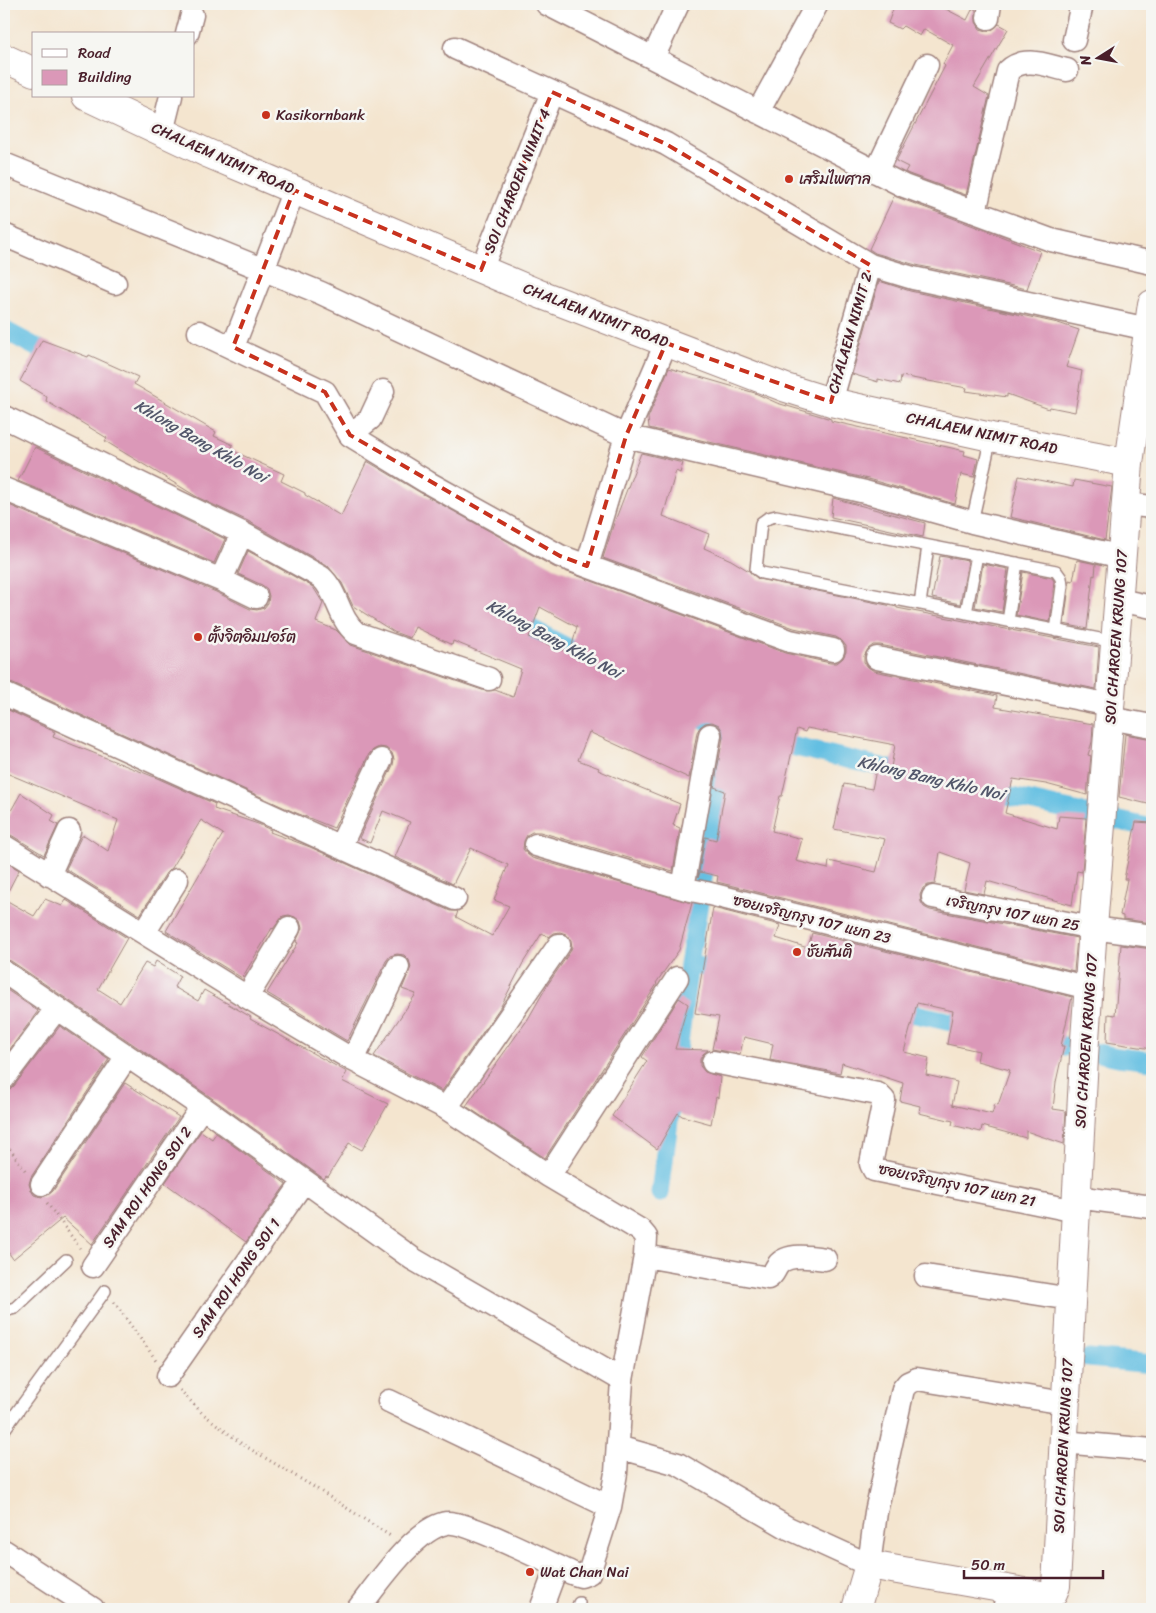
<svg xmlns="http://www.w3.org/2000/svg" width="1156" height="1613" font-family="Sriracha,'Playpen Sans Thai',sans-serif">
  <style>
    .lines { fill: none; stroke-linecap: round; stroke-linejoin: round }
    .canal { stroke: #64bfe2; stroke-width: 19 }
    .building { fill: #db98b8; fill-rule: evenodd }
    .service-casing { stroke: #9f827d; stroke-width: 14 }
    .minor-casing { stroke: #9f827d; stroke-width: 25 }
    .tertiary-casing { stroke: #9f827d; stroke-width: 30 }
    .path { stroke: #9f827d; stroke-width: 3; stroke-dasharray: 1 4; stroke-linecap: butt }
    .service { stroke: #fff; stroke-width: 11 }
    .minor { stroke: #fff; stroke-width: 22 }
    .tertiary { stroke: #fff; stroke-width: 28 }
    .marked { fill: none; stroke: #c8321e; stroke-width: 4; stroke-dasharray: 10 6; stroke-linejoin: round }
    .poi-dot { fill: #c8321e; stroke: #f6f6f2; stroke-width: 2 }
    .labels { text-anchor: middle; dominant-baseline: central; stroke-width: 5; stroke-linejoin: round; paint-order: stroke }
    .poi-label { font-size: 15px; fill: #4a1f2b; stroke: #f6f6f2; text-anchor: start }
    .street-label { font-size: 15px; fill: #4a1f2b; stroke: #f6f6f2 }
    .water-label { font-size: 16px; font-style: italic; fill: #53576b; stroke: #f6f6f2 }
  </style>
  <rect width="100%" height="100%" fill="#f6f6f2"/>
  <filter id="ink" filterUnits="userSpaceOnUse"><feTurbulence type="fractalNoise" baseFrequency=".02" numOctaves="2"/><feDisplacementMap in="SourceGraphic" scale="10" xChannelSelector="R" yChannelSelector="G"/><feConvolveMatrix kernelMatrix="1 2 1 2 8 2 1 2 1" color-interpolation-filters="sRGB"/></filter>
  <filter id="wash" filterUnits="userSpaceOnUse"><feTurbulence type="fractalNoise" baseFrequency=".0096" numOctaves="4" result="noise"/><feDisplacementMap in="SourceGraphic" scale="20" xChannelSelector="R" yChannelSelector="G"/><feGaussianBlur stdDeviation="1.12" result="paint"/><feColorMatrix in="noise" values="0 0 0 0 0 0 0 0 0 0 0 0 0 0 0 0 0 1.4 0 .05"/><feComposite in="paint" operator="in"/></filter>
  <g filter="url(#wash)">
    <rect width="100%" height="100%" fill="#f4e5cf"/>
    <g class="lines">
      <!-- canal -->
      <path class="canal" d="M 4,330 L 60,360
        M 509,617 L 593,661
        M 689,711 L 727,731 L 916,775
        M 984,791 L 1152,828
        M 689,964 L 728,972
        M 889,1008 L 974,1027
        M 1035,1040 L 1118,1057 L 1152,1061
        M 675,1075 L 689,964 L 722,764
        M 660,1193 L 671,1105
        M 1089,1358 L 1152,1364"/>
    </g>
    <g id="blocks">
      <!-- building -->
      <path class="building" d="M 895,4 L 936,4 L 967,20 L 973,8 L 976,10 L 976,22 L 980,29 L 987,31 L 992,30 L 999,24 L 1008,29 L 974,87 L 989,96 L 966,195 L 909,174 L 905,172 L 908,167 L 896,161 L 945,66 L 943,64 L 953,45 L 924,29 L 920,36 L 903,26 L 900,29 L 888,23 Z
        M 894,196 L 1040,251 L 1027,289 L 916,265 L 875,253 L 869,249 Z
        M 879,281 L 910,291 L 1058,323 L 1079,330 L 1066,367 L 1082,371 L 1075,412 L 1050,407 L 1049,409 L 1007,394 L 1007,397 L 966,391 L 967,388 L 901,376 L 900,384 L 878,379 L 878,382 L 852,374 Z
        M 42,340 L 88,357 L 89,355 L 138,377 L 134,384 L 216,432 L 214,436 L 233,445 L 231,450 L 284,474 L 281,481 L 305,493 L 305,495 L 341,516 L 367,461 L 421,493 L 554,567 L 785,653 L 830,663 L 837,663 L 843,658 L 846,652 L 846,646 L 842,641 L 836,637 L 794,628 L 603,558 L 613,526 L 641,453 L 683,463 L 680,473 L 676,471 L 663,516 L 709,534 L 704,548 L 731,560 L 749,571 L 758,579 L 897,607 L 897,608 L 1099,647 L 1096,689 L 880,645 L 873,645 L 868,649 L 864,656 L 864,662 L 868,667 L 874,671 L 997,696 L 995,707 L 1093,724 L 1092,742 L 1088,755 L 1091,756 L 1087,795 L 1046,784 L 1013,779 L 1005,813 L 1057,829 L 1059,816 L 1086,818 L 1082,872 L 1077,871 L 1072,905 L 987,881 L 984,894 L 964,890 L 970,863 L 940,852 L 935,884 L 928,885 L 923,888 L 920,895 L 921,902 L 924,907 L 930,910 L 1077,938 L 1074,971 L 717,882 L 718,876 L 700,872 L 698,878 L 705,837 L 716,840 L 725,791 L 714,787 L 723,737 L 722,730 L 719,725 L 712,722 L 705,723 L 700,727 L 697,732 L 689,778 L 589,732 L 578,760 L 599,768 L 598,770 L 680,804 L 673,825 L 680,828 L 673,871 L 540,832 L 532,832 L 527,835 L 524,841 L 523,849 L 527,854 L 532,858 L 692,903 L 679,950 L 656,983 L 657,984 L 545,1158 L 466,1106 L 528,1019 L 548,984 L 570,952 L 572,947 L 571,940 L 566,934 L 560,932 L 554,933 L 549,937 L 542,933 L 523,963 L 501,1006 L 442,1091 L 374,1056 L 416,994 L 402,989 L 411,967 L 409,960 L 404,955 L 397,954 L 390,956 L 386,961 L 347,1041 L 267,993 L 298,943 L 296,942 L 302,928 L 300,921 L 295,917 L 289,915 L 283,916 L 273,929 L 272,928 L 242,978 L 166,931 L 223,834 L 201,820 L 172,868 L 166,873 L 140,915 L 66,869 L 81,837 L 84,835 L 108,851 L 118,820 L 4,772 L 4,708 L 55,732 L 53,737 L 157,778 L 215,804 L 214,809 L 258,824 L 271,830 L 270,832 L 310,847 L 450,911 L 458,911 L 456,917 L 492,936 L 509,906 L 494,900 L 508,865 L 471,848 L 453,884 L 395,857 L 410,822 L 383,811 L 370,843 L 359,838 L 393,765 L 394,759 L 392,753 L 386,748 L 379,747 L 373,750 L 369,754 L 334,828 L 294,812 L 9,682 L 4,681 L 4,503 L 216,592 L 250,609 L 257,610 L 264,608 L 268,603 L 269,596 L 267,589 L 262,585 L 238,574 L 248,551 L 313,587 L 323,603 L 316,622 L 336,630 L 351,645 L 485,691 L 495,690 L 513,697 L 521,669 L 453,641 L 452,645 L 415,627 L 410,638 L 394,632 L 353,606 L 342,583 L 328,566 L 248,521 L 199,498 L 105,441 L 107,438 L 46,401 L 47,397 L 20,381 ZM 540,607 L 577,627 L 570,653 L 529,637 ZM 807,728 L 895,745 L 890,773 L 876,770 L 872,789 L 844,784 L 834,829 L 885,839 L 876,872 L 829,861 L 828,869 L 796,861 L 802,839 L 772,831 L 780,796 L 782,796 L 797,729 L 805,732 Z
        M 669,368 L 755,393 L 777,403 L 831,419 L 831,421 L 965,451 L 964,455 L 978,459 L 974,477 L 961,474 L 955,504 L 868,479 L 649,428 L 648,418 Z
        M 35,447 L 225,539 L 214,563 L 18,481 Z
        M 1019,476 L 1073,487 L 1074,480 L 1112,487 L 1105,540 L 1010,517 Z
        M 833,498 L 925,523 L 923,537 L 831,517 Z
        M 940,556 L 968,561 L 960,604 L 932,598 Z
        M 1077,560 L 1096,564 L 1095,576 L 1093,575 L 1087,629 L 1064,624 L 1069,587 L 1069,580 L 1073,581 Z
        M 983,564 L 1008,569 L 1002,612 L 975,607 Z
        M 1023,572 L 1052,578 L 1054,581 L 1050,622 L 1016,615 Z
        M 1125,734 L 1152,739 L 1152,805 L 1119,797 Z
        M 21,793 L 54,815 L 51,821 L 58,825 L 44,855 L 11,835 L 4,833 L 4,823 Z
        M 1136,822 L 1152,823 L 1152,923 L 1123,919 L 1123,916 L 1120,915 L 1127,879 L 1124,879 Z
        M 4,861 L 19,870 L 4,899 L 34,916 L 45,899 L 62,906 L 66,900 L 127,938 L 98,989 L 120,1003 L 145,963 L 153,967 L 156,961 L 180,976 L 174,987 L 198,1001 L 204,990 L 251,1017 L 250,1019 L 347,1072 L 342,1081 L 388,1104 L 362,1150 L 349,1143 L 328,1177 L 326,1176 L 324,1179 L 209,1096 L 11,961 L 4,959 Z
        M 713,908 L 780,925 L 776,938 L 808,948 L 812,933 L 1072,997 L 1061,1046 L 1064,1046 L 1056,1082 L 1053,1109 L 1066,1111 L 1064,1144 L 1026,1131 L 1026,1138 L 982,1126 L 981,1132 L 952,1125 L 953,1121 L 919,1113 L 920,1106 L 900,1101 L 903,1083 L 842,1063 L 840,1073 L 770,1060 L 773,1044 L 744,1037 L 740,1054 L 712,1049 L 719,1017 L 695,1013 ZM 917,1003 L 953,1011 L 947,1044 L 979,1051 L 977,1061 L 1010,1070 L 998,1105 L 995,1104 L 992,1114 L 952,1105 L 957,1082 L 926,1075 L 929,1058 L 904,1052 Z
        M 1121,945 L 1152,949 L 1152,1049 L 1107,1042 L 1108,1014 L 1115,1015 Z
        M 4,988 L 38,1011 L 4,1057 Z
        M 679,998 L 688,1004 L 675,1049 L 708,1050 L 703,1054 L 700,1059 L 700,1066 L 705,1072 L 720,1077 L 718,1098 L 716,1097 L 711,1124 L 682,1116 L 678,1113 L 657,1149 L 612,1116 L 647,1061 L 642,1057 Z
        M 60,1026 L 109,1059 L 31,1177 L 29,1184 L 31,1190 L 34,1195 L 42,1197 L 48,1195 L 53,1191 L 125,1083 L 179,1117 L 92,1244 L 63,1218 L 13,1259 L 4,1246 L 4,1091 L 10,1090 L 14,1086 Z
        M 201,1131 L 212,1139 L 216,1133 L 286,1184 L 246,1242 L 165,1183 Z"/>
    </g>
  </g>
  <g filter="url(#ink)">
    <use href="#blocks" fill-opacity="0" stroke="#9f827d" stroke-width="1"/>
    <g class="lines">
      <!-- service casing -->
      <g class="service-casing">
        <path id="service" d="M 972,522 L 991,437
          M 920,604 L 928,546
          M 966,613 L 977,555
          M 1008,621 L 1017,563
          M 1056,631 L 1062,586 L 1061,578 L 1056,571 L 776,516 L 768,518 L 761,523 L 756,569 L 762,573 L 1115,642
          M 4,1311 L 15,1308 L 66,1260
          M 4,1430 L 105,1291
          M 577,1609 L 579,1603"/>
      </g>
      <!-- minor casing -->
      <g class="minor-casing">
        <path id="minor" d="M 547,4 L 904,186 L 1051,240 L 1152,263
          M 988,18 L 990,4
          M 187,34 L 192,15
          M 1074,40 L 1082,4
          M 455,48 L 666,144 L 870,265 L 913,278 L 1148,329
          M 653,58 L 678,4
          M 758,112 L 817,4
          M 162,132 L 171,96
          M 4,164 L 321,293 L 626,436 L 865,492 L 972,522 L 1122,557
          M 876,172 L 927,65
          M 975,212 L 1008,71 C 1024,55 1048,66 1067,70
          M 4,235 L 115,283
          M 481,270 L 552,92
          M 199,332 L 325,392 L 350,435 L 427,482 L 560,556 L 790,641 L 833,650
          M 233,347 L 294,190
          M 831,402 L 870,265
          M 4,417 L 242,533 L 321,577 C 338,592 338,618 356,633 L 489,679
          M 350,435 L 370,419 L 383,391
          M 4,489 L 221,580 L 256,597
          M 1126,504 L 1152,507
          M 587,566 L 626,436 L 666,343
          M 221,580 L 242,533
          M 1119,600 L 1152,607
          M 877,658 L 1110,705
          M 4,694 L 455,899
          M 1109,718 L 1152,726
          M 536,845 L 686,889 L 706,893 L 1089,988
          M 4,846 L 247,997 L 353,1060 L 446,1108 L 549,1176 L 640,1230 L 646,1237 L 645,1256 L 622,1380 L 616,1473 L 610,1507 L 589,1573 L 581,1576 L 574,1574 C 551,1564 466,1520 447,1523 C 416,1527 376,1586 358,1609
          M 340,847 L 381,760
          M 49,875 L 69,831
          M 683,888 L 710,735
          M 933,897 L 1093,928 L 1152,936
          M 144,933 L 177,880
          M 4,972 L 202,1107 L 413,1259 L 622,1380
          M 247,997 L 289,928
          M 353,1060 L 398,967
          M 713,1062 L 878,1094 L 884,1100 L 871,1164 L 874,1170 L 1076,1211
          M 4,1078 L 57,1008
          M 446,1108 L 559,945
          M 549,1176 L 677,978
          M 42,1184 L 127,1056
          M 1076,1197 L 1152,1207
          M 645,1256 L 768,1278 C 774,1275 774,1270 778,1265 C 787,1253 812,1257 825,1259
          M 93,1266 L 202,1107
          M 926,1276 L 1071,1299
          M 168,1376 L 304,1181
          M 389,1401 L 610,1507
          M 1063,1442 L 1152,1450
          M 618,1447 L 678,1464 L 788,1528 L 869,1565 L 876,1512 L 903,1389 L 908,1383 L 917,1379 L 1065,1403
          M 4,1551 L 93,1609
          M 541,1609 L 557,1566
          M 1004,1609 L 1009,1589"/>
      </g>
      <!-- tertiary casing -->
      <g class="tertiary-casing">
        <path id="tertiary" d="M 4,58 L 34,72
          M 86,96 L 207,153 L 537,293 L 786,388 L 831,402 L 991,437 L 1129,463
          M 856,1609 L 869,1565 L 1047,1596 L 1053,1593 L 1056,1586 L 1085,1039 L 1093,928 L 1129,463 L 1152,304"/>
      </g>
      <!-- path -->
      <path class="path" d="M 4,1141 L 27,1173
        M 47,1203 L 80,1248
        M 114,1302 L 156,1360
        M 180,1390 L 202,1413 L 242,1444 L 314,1487 L 392,1537"/>
      <!-- service -->
      <use href="#service" class="service"/>
      <!-- minor -->
      <use href="#minor" class="minor"/>
      <!-- tertiary -->
      <use href="#tertiary" class="tertiary"/>
    </g>
  </g>
  <!-- marked area -->
  <path class="marked" d="M 552,92 L 666,144 L 870,265 L 831,402 L 666,343 L 626,436 L 587,566 L 560,556 L 350,435 L 325,392 L 233,347 L 294,190 L 481,270 Z"/>
  <!-- markers -->
  <g class="poi-dot">
    <circle cx="266" cy="115" r="5"/>
    <circle cx="789" cy="179" r="5"/>
    <circle cx="198" cy="637" r="5"/>
    <circle cx="797" cy="952" r="5"/>
    <circle cx="530" cy="1572" r="5"/>
  </g>
  <g class="labels">
    <!-- poi labels -->
    <g class="poi-label">
      <text x="276" y="115">Kasikornbank</text>
      <text x="799" y="179">เสริมไพศาล</text>
      <text x="208" y="637">ตั้งจิตอิมปอร์ต</text>
      <text x="807" y="952">ชัยสันติ</text>
      <text x="540" y="1572">Wat Chan Nai</text>
    </g>
    <!-- street labels -->
    <g class="street-label">
      <text transform="translate(223 158) rotate(24)">CHALAEM NIMIT ROAD</text>
      <text transform="translate(517 181) rotate(-68)">SOI CHAROEN NIMIT 4</text>
      <text transform="translate(596 315) rotate(21)">CHALAEM NIMIT ROAD</text>
      <text transform="translate(850 333) rotate(-74)">CHALAEM NIMIT 2</text>
      <text transform="translate(982 433) rotate(12)">CHALAEM NIMIT ROAD</text>
      <text transform="translate(1116 637) rotate(-86)">SOI CHAROEN KRUNG 107</text>
      <text transform="translate(1013 913) rotate(11)">เจริญกรุง 107 แยก 25</text>
      <text transform="translate(812 919) rotate(14)">ซอยเจริญกรุง 107 แยก 23</text>
      <text transform="translate(1086 1041) rotate(-86)">SOI CHAROEN KRUNG 107</text>
      <text transform="translate(957 1185) rotate(12)">ซอยเจริญกรุง 107 แยก 21</text>
      <text transform="translate(147 1187) rotate(-55)">SAM ROI HONG SOI 2</text>
      <text transform="translate(236 1278) rotate(-55)">SAM ROI HONG SOI 1</text>
      <text transform="translate(1063 1446) rotate(-87)">SOI CHAROEN KRUNG 107</text>
    </g>
    <!-- water labels -->
    <g class="water-label">
      <text transform="translate(201 441) rotate(30)">Khlong Bang Khlo Noi</text>
      <text transform="translate(554 639) rotate(28)">Khlong Bang Khlo Noi</text>
      <text transform="translate(931 778) rotate(13)">Khlong Bang Khlo Noi</text>
    </g>
  </g>
  <!-- margin -->
  <rect width="1156" height="1613" fill="none" stroke="#f6f6f2" stroke-width="20"/>
  <!-- legend -->
  <rect x="32" y="32" width="162" height="65" fill="#f6f6f2" stroke="#b1a0a2"/>
  <rect x="42" y="49" width="25" height="8" fill="#ffffff" stroke="#b1a0a2"/>
  <text x="78" y="58" font-size="15" fill="#4a1f2b">Road</text>
  <rect x="42" y="70" width="25" height="15" fill="#db98b8" stroke="#b1a0a2"/>
  <text x="78" y="82" font-size="15" fill="#4a1f2b">Building</text>
  <!-- north arrow -->
  <g transform="translate(1098 58) rotate(259)" stroke="#f6f6f2" stroke-width="4" paint-order="stroke">
  <path d="M0-4L9 19L0 12L-9 19Z" fill="#4a1f2b"/>
  <text y="-8" font-size="14" font-weight="bold" text-anchor="middle" fill="#4a1f2b">N</text>
  </g>
  <!-- scale -->
  <path d="M964 1570v8h139v-8" fill="none" stroke="#4a1f2b" stroke-width="2.5"/>
  <text x="971" y="1570" font-size="15" fill="#4a1f2b" stroke="#f6f6f2" stroke-width="4" paint-order="stroke">50 m</text>
</svg>
